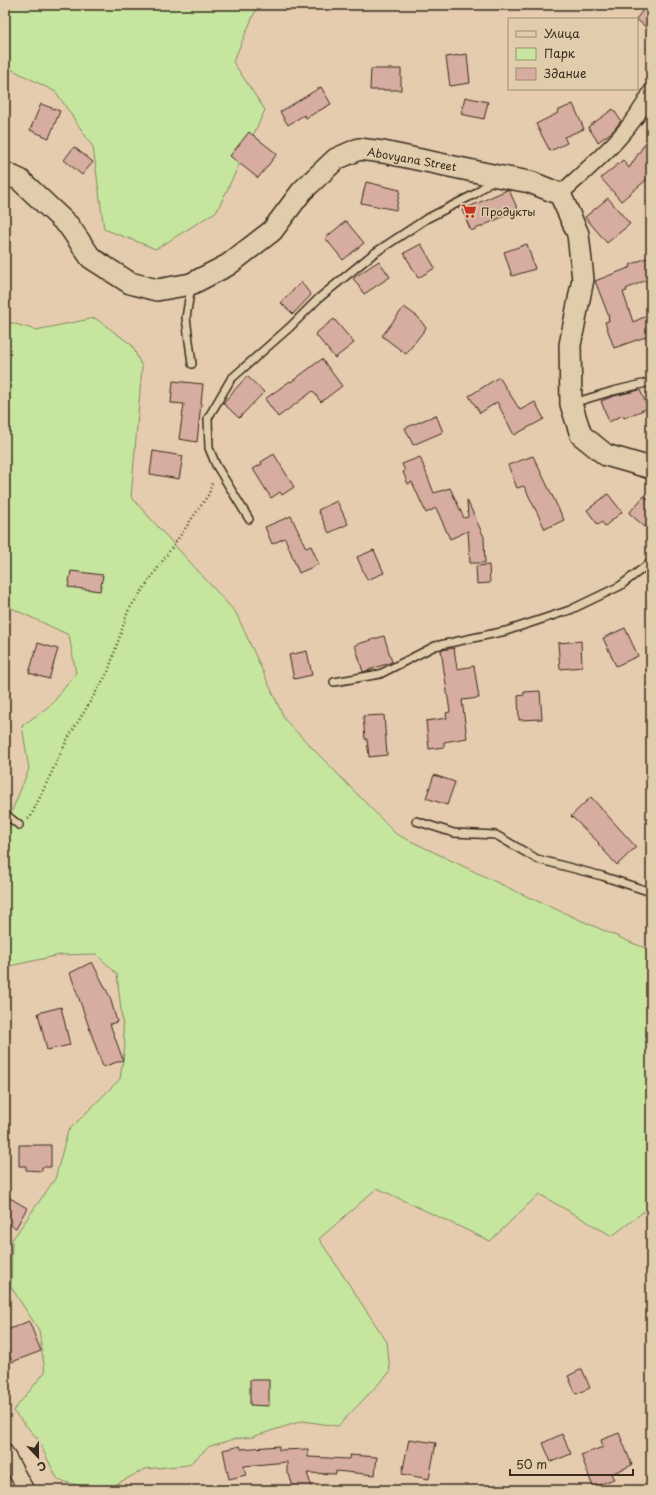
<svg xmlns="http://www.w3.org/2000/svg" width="656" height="1495" font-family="'Playpen Sans',sans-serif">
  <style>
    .green { fill: #c6e69f; stroke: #80885e }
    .building { fill: #d6ada0; stroke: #3b2a1e }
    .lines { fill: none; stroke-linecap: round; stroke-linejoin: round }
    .lane-casing { stroke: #3b2a1e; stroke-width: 10 }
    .street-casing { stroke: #3b2a1e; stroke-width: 18 }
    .secondary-casing { stroke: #3b2a1e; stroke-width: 24 }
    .path { stroke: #3b2a1e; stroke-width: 2.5; stroke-dasharray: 1 3; stroke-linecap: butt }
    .lane { stroke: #e0cdab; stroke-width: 7 }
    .street { stroke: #e0cdab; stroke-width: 15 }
    .secondary { stroke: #e0cdab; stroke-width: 21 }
    .labels { text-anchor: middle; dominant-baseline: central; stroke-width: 3; stroke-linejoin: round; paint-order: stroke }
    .street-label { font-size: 11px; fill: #3b2a1e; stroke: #e0cdab }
    .poi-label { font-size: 11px; fill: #3b2a1e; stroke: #e0cdab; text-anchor: start }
  </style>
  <rect width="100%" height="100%" fill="#e5ccae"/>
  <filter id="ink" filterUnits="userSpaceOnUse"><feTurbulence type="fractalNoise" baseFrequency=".025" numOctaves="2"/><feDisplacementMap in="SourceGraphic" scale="8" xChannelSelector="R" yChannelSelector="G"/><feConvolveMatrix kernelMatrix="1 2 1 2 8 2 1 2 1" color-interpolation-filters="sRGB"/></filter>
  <g filter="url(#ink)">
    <!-- green -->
    <path class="green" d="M 5,5 L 258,5 L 233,62 L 265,110 L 217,211 L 156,249 L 104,229 L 93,147 L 56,92 L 13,70 L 5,69 Z
      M 95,318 L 132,345 L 142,367 L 131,497 L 236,613 L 285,720 L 396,834 L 517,892 L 632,943 L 651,950 L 651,1206 L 612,1236 L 539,1194 L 490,1241 L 377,1188 L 319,1239 L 387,1342 L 390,1372 L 338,1426 L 302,1421 L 252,1437 L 234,1439 L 210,1446 L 188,1465 L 145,1469 L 105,1490 L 95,1490 L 58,1480 L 37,1438 L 13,1411 L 45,1372 L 39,1330 L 11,1287 L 12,1240 L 55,1179 L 68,1131 L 120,1079 L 125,1046 L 117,974 L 96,954 L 60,955 L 5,967 L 5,828 L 29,769 L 22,726 L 52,704 L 76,673 L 69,635 L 5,605 L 5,321 L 36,330 Z"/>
    <!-- building -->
    <path class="building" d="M 647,5 L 651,5 L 651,31 L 636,19 Z
      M 467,54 L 470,83 L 450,86 L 446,57 Z
      M 371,69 L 401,69 L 401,90 L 370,90 Z
      M 321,87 L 331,104 L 306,118 L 304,115 L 288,125 L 280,112 Z
      M 465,97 L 488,102 L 484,119 L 461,114 Z
      M 41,104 L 60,111 L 49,138 L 30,130 Z
      M 573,104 L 584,129 L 564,137 L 567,143 L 550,151 L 536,124 L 558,113 L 557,111 Z
      M 613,109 L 621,121 L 613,131 L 598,142 L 588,127 Z
      M 249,132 L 277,154 L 258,178 L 230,156 Z
      M 651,134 L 651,176 L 621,201 L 601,178 L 623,160 L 629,168 Z
      M 74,147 L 93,162 L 82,175 L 64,160 Z
      M 366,182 L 400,190 L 396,210 L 361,203 Z
      M 507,190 L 509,190 L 518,210 L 471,231 L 462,210 Z
      M 608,198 L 630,224 L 607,243 L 585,217 Z
      M 346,221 L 364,243 L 343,260 L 325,238 Z
      M 421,244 L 435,268 L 418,278 L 404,253 Z
      M 527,244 L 535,269 L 512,276 L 504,252 Z
      M 651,256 L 651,278 L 626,289 L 627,291 L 623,292 L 633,322 L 651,314 L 651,335 L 614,348 L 605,322 L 609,321 L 608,317 L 609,317 L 595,281 L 631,267 L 630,265 Z
      M 379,261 L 390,277 L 364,294 L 353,278 Z
      M 301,282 L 311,295 L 293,314 L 281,303 Z
      M 404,307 L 418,317 L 426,328 L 406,354 L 382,336 Z
      M 334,319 L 354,343 L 335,358 L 315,334 Z
      M 322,359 L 342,386 L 321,402 L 313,391 L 278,417 L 265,399 L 290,381 L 291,382 Z
      M 247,376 L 264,392 L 239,418 L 223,403 Z
      M 499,377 L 520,410 L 535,402 L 544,419 L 514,435 L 497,402 L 480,413 L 469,396 Z
      M 173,381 L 203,384 L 197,442 L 179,439 L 184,404 L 171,403 Z
      M 640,390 L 648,408 L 624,418 L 623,415 L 609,422 L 601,401 L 614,396 Z
      M 436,415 L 443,432 L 413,445 L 405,428 Z
      M 153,451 L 183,456 L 179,479 L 150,474 Z
      M 274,454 L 294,487 L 282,495 L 280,492 L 271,498 L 253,469 L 262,464 L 261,462 Z
      M 533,456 L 564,520 L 545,529 L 524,486 L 517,488 L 508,465 Z
      M 420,457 L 434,493 L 450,488 L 464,518 L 468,517 L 467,500 L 484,537 L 485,563 L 470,563 L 468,531 L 450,539 L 436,508 L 426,513 L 412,482 L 408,484 L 403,472 L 405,471 L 402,464 Z
      M 608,494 L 622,512 L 605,526 L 602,522 L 598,525 L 587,510 Z
      M 644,496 L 651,502 L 651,519 L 645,527 L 629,513 Z
      M 337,501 L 348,524 L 329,533 L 318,510 Z
      M 291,516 L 306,548 L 311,546 L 319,564 L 299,573 L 285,538 L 272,544 L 265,527 Z
      M 374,550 L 384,573 L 367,580 L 357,557 Z
      M 489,565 L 490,583 L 477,584 L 476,566 Z
      M 71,571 L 103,575 L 100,591 L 68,587 Z
      M 625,628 L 638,656 L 616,666 L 603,638 Z
      M 384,636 L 392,662 L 363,672 L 355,645 Z
      M 581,641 L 582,667 L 560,669 L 558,643 Z
      M 38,643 L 58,649 L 49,679 L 29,673 Z
      M 454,648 L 457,669 L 474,666 L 479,698 L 462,700 L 467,738 L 444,742 L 444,747 L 429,749 L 426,721 L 447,718 L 446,713 L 450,712 L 441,650 Z
      M 307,651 L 312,675 L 294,679 L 289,655 Z
      M 540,691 L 542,719 L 519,720 L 518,696 L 524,695 L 524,692 Z
      M 384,715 L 387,755 L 369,757 L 367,739 L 365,739 L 363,716 Z
      M 434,775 L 455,782 L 447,805 L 426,798 Z
      M 591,797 L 636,847 L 617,865 L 598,844 L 599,843 L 571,816 Z
      M 92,962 L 110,997 L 117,1022 L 110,1024 L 123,1060 L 103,1067 L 70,973 Z
      M 61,1007 L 70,1045 L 47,1050 L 38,1013 Z
      M 19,1145 L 51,1145 L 51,1167 L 42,1167 L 42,1171 L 26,1170 L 26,1166 L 19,1166 Z
      M 10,1198 L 27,1208 L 16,1228 L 5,1222 L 5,1207 Z
      M 29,1321 L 41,1351 L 12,1362 L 5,1343 L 5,1331 Z
      M 582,1369 L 590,1388 L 576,1394 L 568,1376 Z
      M 250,1380 L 269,1380 L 269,1406 L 250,1405 Z
      M 619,1433 L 632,1465 L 611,1474 L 614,1479 L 593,1487 L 581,1455 L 603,1447 L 601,1440 Z
      M 562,1434 L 571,1454 L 551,1462 L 543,1443 Z
      M 409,1439 L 436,1443 L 429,1479 L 402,1474 Z
      M 240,1446 L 241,1449 L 279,1446 L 279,1450 L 308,1449 L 308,1457 L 349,1459 L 350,1455 L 377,1457 L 375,1475 L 336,1471 L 336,1474 L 307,1473 L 313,1490 L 294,1490 L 289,1474 L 287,1474 L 287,1462 L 244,1466 L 246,1475 L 229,1479 L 223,1450 Z"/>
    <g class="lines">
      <!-- lane casing -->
      <g class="lane-casing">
        <path id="lane" d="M 191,286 L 186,318 L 192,364
          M 573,403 L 613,391 L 651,382
          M 249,519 L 216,465 L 209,448 L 208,418 L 231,379 L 290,327 L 319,298 L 373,254 L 426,219 L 475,194 L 493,179
          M 334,682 L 380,674 L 435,646 L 506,631 L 570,610 L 620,586 L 651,562
          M 5,814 L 19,825
          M 416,821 L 454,833 L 496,835 L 537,859 L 602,876 L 651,892"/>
      </g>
      <!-- street casing -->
      <g class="street-casing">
        <path id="street" d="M 560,194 C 595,162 629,135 651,92
          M 5,1452 L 26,1490"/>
      </g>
      <!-- secondary casing -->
      <g class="secondary-casing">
        <path id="secondary" d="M 5,173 L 20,180 L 69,226 L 91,258 L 130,283 L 157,290 L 191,284 L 228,265 L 272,231 L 302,191 L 336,159 L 359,149 L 383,152 L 497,176 L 530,182 L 560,194 L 578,234 L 583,279 L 570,345 L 571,404 L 581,435 L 606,455 L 651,468"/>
      </g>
      <!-- path -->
      <path class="path" d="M 28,819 L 31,816 L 67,740 L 108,672 L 128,611 L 209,494 L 212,482"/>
      <!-- lane -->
      <use href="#lane" class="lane"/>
      <!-- street -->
      <use href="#street" class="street"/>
      <!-- secondary -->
      <use href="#secondary" class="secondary"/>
    </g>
  </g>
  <!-- icons -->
  <defs>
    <g id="supermarket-bare" transform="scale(1.2)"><path d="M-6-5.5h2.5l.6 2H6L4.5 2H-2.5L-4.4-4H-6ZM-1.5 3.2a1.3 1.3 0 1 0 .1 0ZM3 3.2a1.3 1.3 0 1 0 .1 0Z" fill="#c8321e" stroke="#e0cdab" stroke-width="2.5" paint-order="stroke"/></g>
  </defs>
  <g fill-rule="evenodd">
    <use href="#supermarket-bare" x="469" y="211"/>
  </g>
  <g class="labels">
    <!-- street labels -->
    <g class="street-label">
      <text transform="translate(412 159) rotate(10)">Abovyana Street</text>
    </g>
    <!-- poi labels -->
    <g class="poi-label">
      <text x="481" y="211">Продукты</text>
    </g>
  </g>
  <!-- margin -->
  <rect width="656" height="1495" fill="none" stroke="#e0cdab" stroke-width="20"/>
  <rect x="10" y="10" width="636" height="1475" fill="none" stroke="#3b2a1e" stroke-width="1.5" filter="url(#ink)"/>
  <!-- legend -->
  <rect x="508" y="18" width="130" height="72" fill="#e0cdab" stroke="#9e8c73"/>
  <rect x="516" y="31" width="20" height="6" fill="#e0cdab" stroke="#9e8c73"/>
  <text x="544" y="38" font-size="12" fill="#3b2a1e">Улица</text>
  <rect x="516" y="48" width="20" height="12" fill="#c6e69f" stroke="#9e8c73"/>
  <text x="544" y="58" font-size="12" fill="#3b2a1e">Парк</text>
  <rect x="516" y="68" width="20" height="12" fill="#d6ada0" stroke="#9e8c73"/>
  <text x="544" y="78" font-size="12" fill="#3b2a1e">Здание</text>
  <!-- north arrow -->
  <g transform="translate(38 1457) rotate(158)" stroke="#e0cdab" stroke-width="3" paint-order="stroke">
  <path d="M0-3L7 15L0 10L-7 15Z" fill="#3b2a1e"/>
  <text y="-6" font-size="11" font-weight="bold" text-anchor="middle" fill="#3b2a1e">С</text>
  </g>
  <!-- scale -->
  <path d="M510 1469v6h123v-6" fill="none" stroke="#3b2a1e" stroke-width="2"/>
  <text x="516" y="1469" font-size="12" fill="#3b2a1e" stroke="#e0cdab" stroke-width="3" paint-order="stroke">50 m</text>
</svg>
